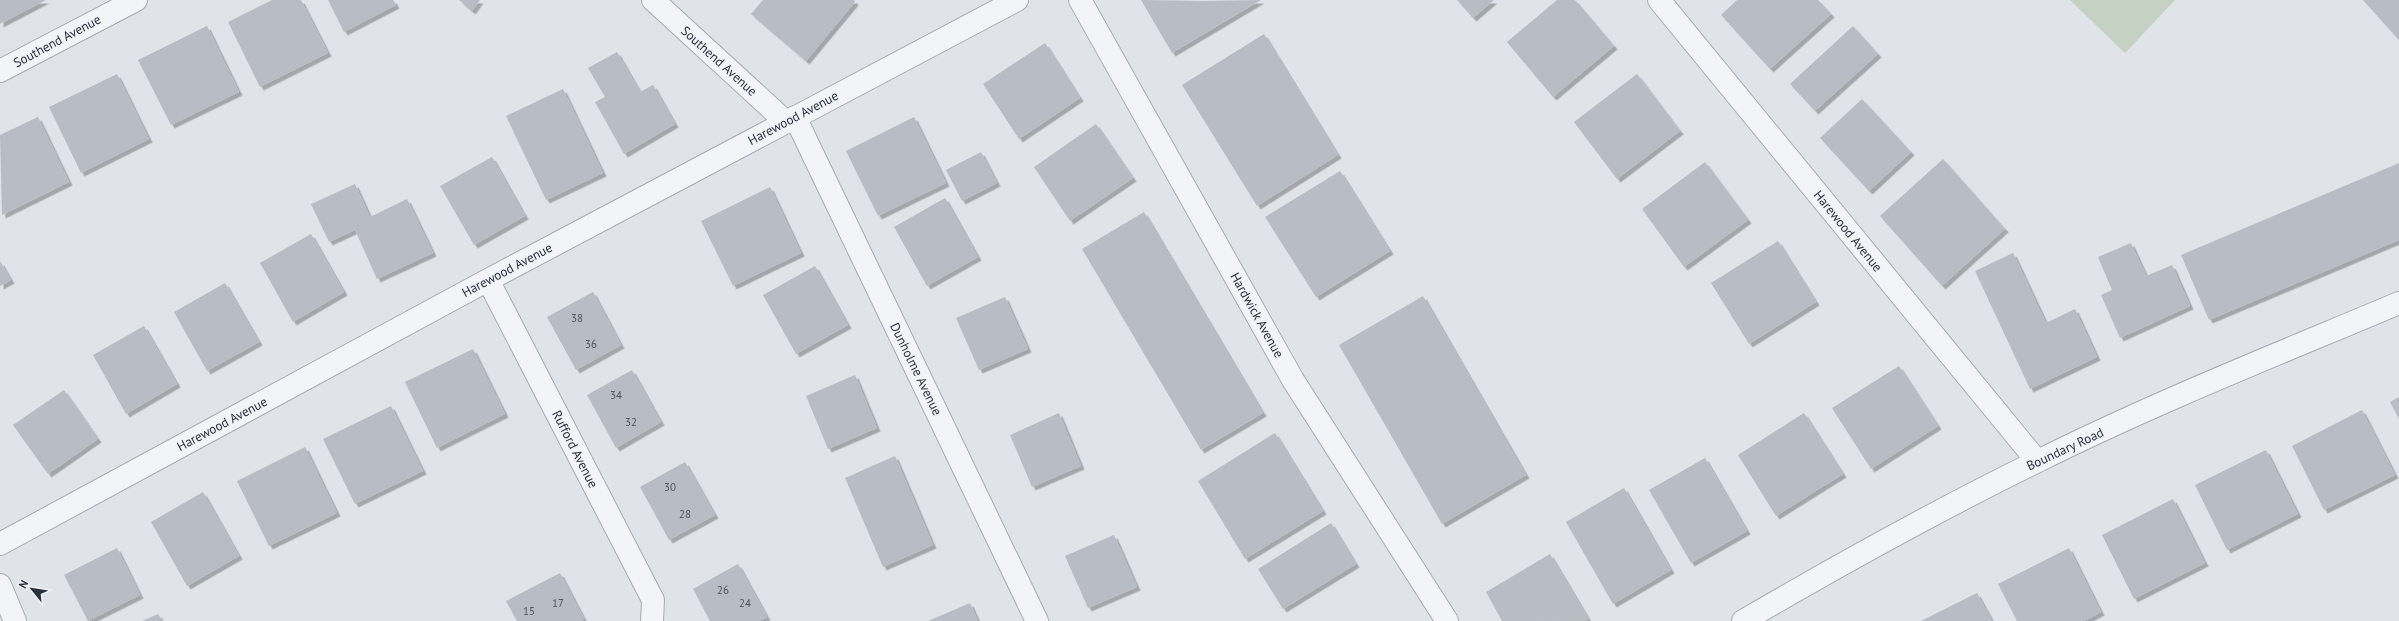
<svg xmlns="http://www.w3.org/2000/svg" width="2399" height="621" font-family="'PT Sans',sans-serif">
  <style>
    .green { fill: #c5d1c2 }
    .building { fill: #b8bcc4; filter: url(#shadow) }
    .lines { fill: none; stroke-linecap: round; stroke-linejoin: round }
    .minor-casing { stroke: #a6aab2; stroke-width: 24 }
    .minor { stroke: #f3f4f7; stroke-width: 22 }
    .labels { text-anchor: middle; dominant-baseline: central; stroke-width: 3; stroke-linejoin: round; paint-order: stroke }
    .number-label { font-size: 11px; fill: #4e5460 }
    .street-label { font-size: 13px; fill: #2a313e; stroke: #f0f2f6 }
  </style>
  <defs>
    <filter id="shadow"><feDropShadow dx="3.5" dy="3.5" stdDeviation="0" flood-color="#0004"/></filter>
  </defs>
  <rect width="100%" height="100%" fill="#e0e3e8"/>
  <!-- green -->
  <path class="green" d="M 2070,0 L 2175,0 L 2125,53 Z"/>
  <!-- building -->
  <path class="building" d="M 0,0 L 46,0 L 0,24 Z
    M 272,0 L 301,0 L 328,53 L 260,87 L 228,22 Z
    M 328,0 L 393,0 L 396,5 L 344,32 Z
    M 459,0 L 480,0 L 472,11 Z
    M 763,0 L 854,0 L 855,2 L 806,61 L 751,14 Z
    M 1141,0 L 1203,1 L 1261,0 L 1172,53 Z
    M 1457,0 L 1494,0 L 1473,18 Z
    M 1557,0 L 1575,0 L 1614,46 L 1553,97 L 1507,42 Z
    M 1737,0 L 1818,0 L 1831,14 L 1770,69 L 1721,15 Z
    M 2363,0 L 2399,0 L 2399,40 Z
    M 207,26 L 239,92 L 171,125 L 138,60 Z
    M 1853,26 L 1878,54 L 1815,111 L 1790,84 Z
    M 1264,34 L 1338,155 L 1257,206 L 1182,85 Z
    M 1045,43 L 1080,98 L 1019,139 L 983,84 Z
    M 617,52 L 640,92 L 653,85 L 675,124 L 624,154 L 595,102 L 605,97 L 588,68 Z
    M 117,74 L 149,139 L 81,173 L 49,107 Z
    M 1637,74 L 1680,131 L 1617,179 L 1574,122 Z
    M 563,89 L 603,173 L 546,200 L 506,116 Z
    M 1862,99 L 1911,152 L 1869,191 L 1820,138 Z
    M 38,117 L 69,182 L 2,215 L 0,135 Z
    M 914,117 L 946,183 L 878,216 L 846,151 Z
    M 1096,124 L 1133,178 L 1070,221 L 1034,167 Z
    M 981,152 L 997,183 L 962,201 L 946,170 Z
    M 492,157 L 525,216 L 474,245 L 440,186 Z
    M 1943,159 L 2005,229 L 1942,286 L 1880,216 Z
    M 1705,162 L 1748,220 L 1684,267 L 1642,209 Z
    M 2399,163 L 2399,240 L 2209,320 L 2181,255 Z
    M 1340,171 L 1390,251 L 1316,297 L 1265,217 Z
    M 355,184 L 370,217 L 407,199 L 433,253 L 377,279 L 355,230 L 329,242 L 311,204 Z
    M 770,187 L 801,253 L 733,286 L 701,221 Z
    M 945,198 L 978,257 L 927,286 L 894,227 Z
    M 1144,212 L 1263,413 L 1201,450 L 1082,249 Z
    M 311,234 L 344,292 L 293,322 L 260,263 Z
    M 1778,241 L 1816,302 L 1749,344 L 1711,283 Z
    M 2131,243 L 2146,276 L 2172,265 L 2190,306 L 2120,338 L 2101,295 L 2112,290 L 2098,257 Z
    M 2013,253 L 2046,323 L 2075,309 L 2097,357 L 2030,389 L 1975,271 Z
    M 0,261 L 11,280 L 0,286 Z
    M 815,266 L 848,325 L 796,354 L 763,295 Z
    M 225,283 L 259,342 L 207,371 L 174,312 Z
    M 593,292 L 621,345 L 576,370 L 547,317 Z
    M 1423,296 L 1526,475 L 1442,524 L 1339,345 Z
    M 1005,297 L 1028,349 L 979,370 L 956,318 Z
    M 144,326 L 177,384 L 126,414 L 93,355 Z
    M 473,349 L 505,414 L 437,448 L 405,382 Z
    M 1899,366 L 1938,426 L 1871,469 L 1832,408 Z
    M 632,370 L 661,422 L 616,448 L 587,395 Z
    M 855,375 L 877,428 L 828,449 L 806,396 Z
    M 64,390 L 98,439 L 48,474 L 13,425 Z
    M 2399,397 L 2399,419 L 2390,402 Z
    M 391,406 L 423,471 L 355,504 L 323,439 Z
    M 2362,410 L 2395,475 L 2324,510 L 2292,446 Z
    M 1059,413 L 1081,466 L 1032,487 L 1010,435 Z
    M 1804,413 L 1843,474 L 1776,516 L 1738,455 Z
    M 1275,433 L 1323,511 L 1245,559 L 1198,481 Z
    M 305,447 L 337,513 L 269,546 L 237,481 Z
    M 2266,450 L 2298,514 L 2227,550 L 2195,485 Z
    M 895,456 L 933,545 L 883,567 L 845,478 Z
    M 1705,458 L 1747,531 L 1691,563 L 1649,490 Z
    M 685,462 L 715,515 L 669,540 L 640,487 Z
    M 1624,488 L 1671,570 L 1613,604 L 1566,522 Z
    M 203,492 L 239,556 L 187,586 L 151,522 Z
    M 2173,499 L 2205,563 L 2134,599 L 2102,535 Z
    M 1331,523 L 1356,564 L 1283,609 L 1258,569 Z
    M 1114,535 L 1137,587 L 1088,608 L 1065,556 Z
    M 117,548 L 140,595 L 88,621 L 64,575 Z
    M 2069,548 L 2101,612 L 2084,621 L 2017,621 L 1998,584 Z
    M 1550,554 L 1589,620 L 1502,621 L 1486,592 Z
    M 738,564 L 767,617 L 759,621 L 710,621 L 693,589 Z
    M 560,573 L 584,619 L 579,621 L 517,621 L 506,601 Z
    M 1977,593 L 1992,621 L 1921,621 Z
    M 970,603 L 978,621 L 928,621 Z
    M 158,614 L 162,621 L 142,621 Z"/>
  <g class="lines">
    <!-- minor casing -->
    <g class="minor-casing">
      <path id="minor" d="M 653,0 L 786,122
        M 1080,0 L 1293,380 L 1447,621
        M 1659,0 L 2037,461
        M 0,71 L 136,0
        M 795,117 L 1037,621
        M 488,280 L 653,600 L 652,621
        M 0,544 L 488,280 L 1017,0
        M 0,585 L 15,621
        M 1743,621 C 1839,565 1936,511 2036,462 C 2154,403 2278,354 2399,303"/>
    </g>
    <!-- minor -->
    <use href="#minor" class="minor"/>
  </g>
  <g class="labels">
    <!-- number labels -->
    <g class="number-label">
      <text x="577" y="318">38</text>
      <text x="591" y="344">36</text>
      <text x="616" y="395">34</text>
      <text x="631" y="422">32</text>
      <text x="670" y="487">30</text>
      <text x="685" y="514">28</text>
      <text x="723" y="590">26</text>
      <text x="558" y="603">17</text>
      <text x="745" y="603">24</text>
      <text x="529" y="611">15</text>
    </g>
    <!-- street labels -->
    <g class="street-label">
      <text transform="translate(57 41) rotate(-28)">Southend Avenue</text>
      <text transform="translate(719 61) rotate(42)">Southend Avenue</text>
      <text transform="translate(793 118) rotate(-28)">Harewood Avenue</text>
      <text transform="translate(1848 231) rotate(51)">Harewood Avenue</text>
      <text transform="translate(507 270) rotate(-28)">Harewood Avenue</text>
      <text transform="translate(1257 315) rotate(61)">Hardwick Avenue</text>
      <text transform="translate(916 369) rotate(64)">Dunholme Avenue</text>
      <text transform="translate(222 424) rotate(-28)">Harewood Avenue</text>
      <text transform="translate(575 449) rotate(63)">Rufford Avenue</text>
      <text transform="translate(2065 449) rotate(-25)">Boundary Road</text>
    </g>
  </g>
  <!-- north arrow -->
  <g transform="translate(32 589) rotate(300)" stroke="#f0f2f6" stroke-width="3" paint-order="stroke">
  <path d="M0-3L7 15L0 10L-7 15Z" fill="#2a313e"/>
  <text y="-6" font-size="11" font-weight="bold" text-anchor="middle" fill="#2a313e">N</text>
  </g>
</svg>
